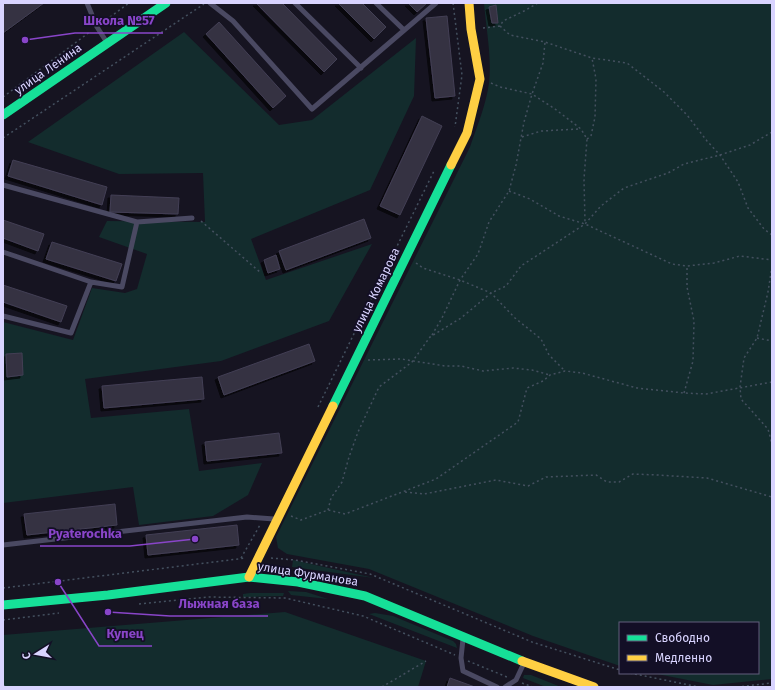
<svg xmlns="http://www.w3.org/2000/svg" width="775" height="690" font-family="'Fira Sans',sans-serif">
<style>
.green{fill:#132c2d}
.building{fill:#343243;stroke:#433f54;filter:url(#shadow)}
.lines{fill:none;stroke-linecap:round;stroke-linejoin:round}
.path{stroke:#44505f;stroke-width:1.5;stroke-dasharray:2 3;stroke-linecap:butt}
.lane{stroke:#4a4962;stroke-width:5}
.fast{stroke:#16e098;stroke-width:9}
.slow{stroke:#ffcf43;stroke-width:9}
.labels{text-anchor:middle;stroke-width:3.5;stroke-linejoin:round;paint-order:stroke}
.street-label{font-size:12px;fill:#d9d4ff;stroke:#130f26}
.leader{fill:none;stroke:#8945c9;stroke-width:1.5}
.callout-dot{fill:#8945c9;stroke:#130f26;stroke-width:1.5}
.callout-label{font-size:13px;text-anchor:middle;font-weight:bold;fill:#8945c9;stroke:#130f26;stroke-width:3.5;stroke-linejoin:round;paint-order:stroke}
</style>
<defs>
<filter id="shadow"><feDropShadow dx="-3" dy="3" stdDeviation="0" flood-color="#0009"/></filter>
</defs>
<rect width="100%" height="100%" fill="#161421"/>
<path class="green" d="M484 3H772V679L713 685 652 673H758V623H620V666L533 636 369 569 287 554 278 548 276 537 470 147C477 126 486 105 489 83 492 58 486 28 484 3Z
M184 32 279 125 312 120 416 38 414 96 370 190 251 239 266 280 372 244 329 321 221 361 85 379 91 418 189 409 199 471 262 463 248 495 213 516 139 525 133 487 3 503V322L73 340 92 288 125 293 137 289 147 254 99 237 107 221 205 222 203 173 119 174 28 142Z
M293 560 374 578 292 567Z
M288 591 306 592 328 599 291 595Z
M250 593H284L283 596 243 597V594Z
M285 612 426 661 418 687H3V635Z
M375 613 393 616 453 641 456 644 457 648 369 614Z
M524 675H531L561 687H546L523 678Z"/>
<path class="building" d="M3 3H44L3 33Z
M256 3H282L337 59 324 72Z
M338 3H362L386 27 374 39Z
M408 3H427L417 12Z
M496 5 498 23H492L489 7Z
M447 16 455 96 435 98 426 18Z
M219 22 286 96 273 108 206 34Z
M422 116 442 126 400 215 380 206Z
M13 160 107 187 102 205 8 176Z
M111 195 179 198 178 214 110 212Z
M364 219 371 238 286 270 279 251Z
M3 220 44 234 38 251 3 238Z
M52 242 122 264 116 281 46 259Z
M276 255 280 269 268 273 264 260Z
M3 285 67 306 61 322 3 302Z
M309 344 315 361 224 395 218 377Z
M22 353 23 375 7 377 6 354Z
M202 377 204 399 104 408 102 386Z
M279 433 282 453 207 461 205 442Z
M115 504 117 525 27 535 24 514Z
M237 525 239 545 148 555 146 535Z
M450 678 475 687H447Z"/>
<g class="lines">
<path class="path" d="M453 3 462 75 455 127
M102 23 129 3
M500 26 510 35 545 42 592 58 627 63 664 92 687 115 707 141 720 155 738 182 748 208 764 229 772 235
M483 28 500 26 503 21 524 11 538 3
M491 83 500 87 532 94 555 109 581 129 587 139 584 179 585 223
M3 97 91 31
M522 137 541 131 579 129
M3 138 204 4
M587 139 591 136 595 117 596 79 592 58
M509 191 530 199 559 216 585 224 672 264 687 266 714 263 740 256 772 260
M201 221 261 273
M416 263 423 268 460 280 491 293 515 318 541 339 549 355 565 371
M772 266 768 292 757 338 744 358 740 387 741 399 768 429 772 444
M432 335 442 318 460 280 478 254 489 222 509 191 516 165 524 122 532 94 543 63 545 42
M757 338 772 341
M368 360 401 359 445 366H461L483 371 513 368 532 370 550 375
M684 393 693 361 694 321 687 287V266
M318 407 434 171
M405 492 424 494 496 480 528 486 546 477 596 475 607 482H619L633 474 657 475 707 478 772 497
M328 510 331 498 342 482 349 457 358 432 379 387 412 362 430 337 461 318 491 293 506 286 521 266 585 224 601 206 624 188 668 173 684 164 720 155 750 145 772 132
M291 516 301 520 328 510 345 514 436 479 518 422 527 388 543 381 550 375 565 371 582 373 637 388 684 393 706 394 772 382
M241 558 260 525
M271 558 295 560 370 574 532 642 620 670
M3 588 246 558
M139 604 209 597 285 598 363 616 455 655
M3 620 59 613
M468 661 507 677
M630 673 699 687
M522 683 533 687
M3 685 7 687
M382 687 426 661
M737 687 772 683"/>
<path class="lane" d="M87 3 97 27 106 41
M210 3 233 21 312 109 436 3
M295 3 361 68
M376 3 404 30
M3 185 137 222
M3 252 91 282
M3 316 71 333 91 282 122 287 137 222 192 218
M3 545 247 517 274 519
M463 639 461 658 463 671 497 687
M505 687 516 680 524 663"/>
<path class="fast" d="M3 115 166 3
M333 406 451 165
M3 605 108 595 249 577 298 582 365 596 522 661"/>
<path class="slow" d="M451 165 467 133 480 79 471 29 469 3
M249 577 333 406
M522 661 594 687"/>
</g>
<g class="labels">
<g class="street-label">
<text transform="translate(48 69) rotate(-35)" y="4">улица Ленина</text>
<text transform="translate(376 290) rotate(-64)" y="4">улица Комарова</text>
<text transform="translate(308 574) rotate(9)" y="4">улица Фурманова</text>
</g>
</g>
<path class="leader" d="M25 40L75 33H163M195 539L130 546H40M108 612L170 616H268M58 582L99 646H152"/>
<g class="callout-dot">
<circle cx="25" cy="40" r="4"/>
<circle cx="195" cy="539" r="4"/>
<circle cx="108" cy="612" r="4"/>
<circle cx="58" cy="582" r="4"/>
</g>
<g class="callout-label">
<text x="119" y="25">Школа №57</text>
<text x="85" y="538">Pyaterochka</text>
<text x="219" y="608">Лыжная база</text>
<text x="125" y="638">Купец</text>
</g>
<rect width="775" height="690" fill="none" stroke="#d9d4ff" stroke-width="8"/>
<rect x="619" y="622" width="140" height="52" fill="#130f26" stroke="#625e7d"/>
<rect x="627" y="635" width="20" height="6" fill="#16e098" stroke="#625e7d"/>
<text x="655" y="642" font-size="12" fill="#d9d4ff">Свободно</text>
<rect x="627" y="655" width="20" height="6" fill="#ffcf43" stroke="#625e7d"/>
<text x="655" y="662" font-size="12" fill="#d9d4ff">Медленно</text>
<g transform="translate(36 654) rotate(259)" stroke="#130f26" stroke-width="3" paint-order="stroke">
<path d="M0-3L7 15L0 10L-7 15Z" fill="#d9d4ff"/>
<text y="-6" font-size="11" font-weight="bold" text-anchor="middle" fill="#d9d4ff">С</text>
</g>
</svg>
